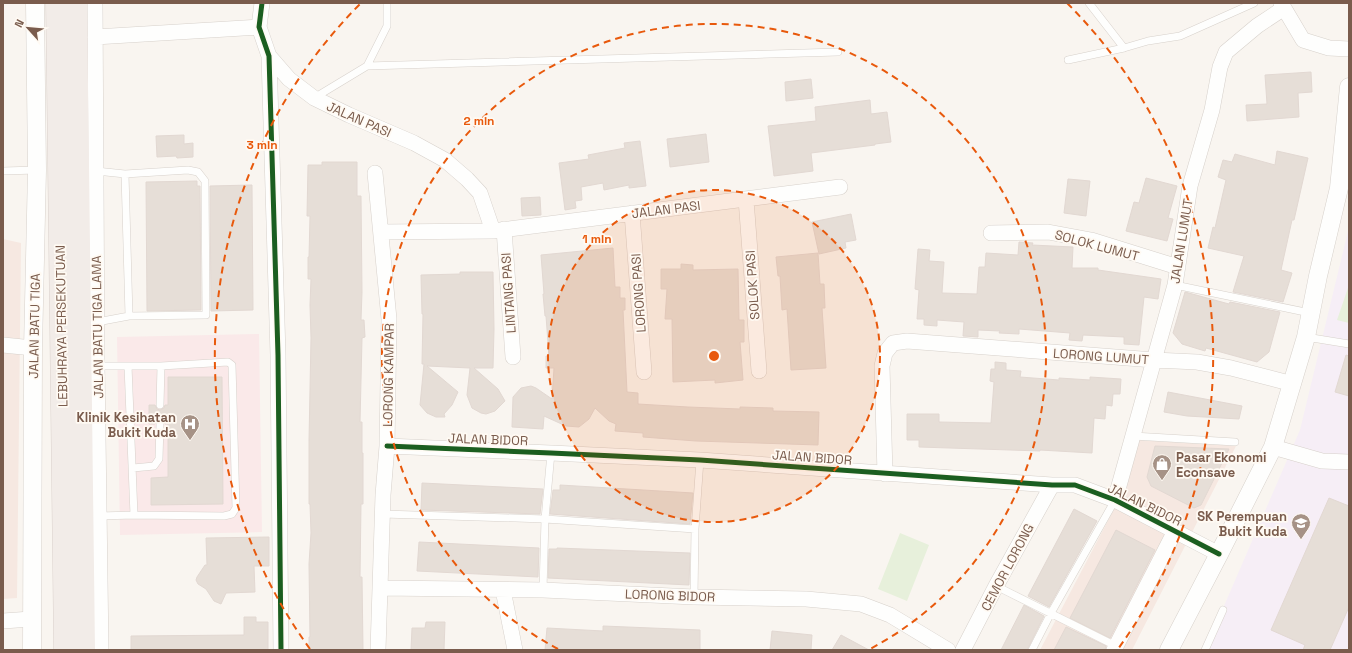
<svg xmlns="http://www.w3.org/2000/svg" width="1352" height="653" font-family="'Space Grotesk',sans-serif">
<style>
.commercial{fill:#f6e8e1}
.education{fill:#f6eef6}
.medical{fill:#fae9e9}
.green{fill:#e7f0db}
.building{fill:#e6ded7;stroke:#e2d8d2}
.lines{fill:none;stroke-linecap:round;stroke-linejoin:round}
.service-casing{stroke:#d7d1cb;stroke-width:8}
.minor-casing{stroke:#d7d1cb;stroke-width:16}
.tertiary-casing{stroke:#d7d1cb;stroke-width:19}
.trunk-casing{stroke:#dad1cc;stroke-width:23}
.service{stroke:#fefefd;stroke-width:7}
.minor{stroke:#fefefd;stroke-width:15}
.tertiary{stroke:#fefefd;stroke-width:18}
.trunk{stroke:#f2ece8;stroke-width:22}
.cycleway-casing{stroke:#fffaf3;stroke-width:8}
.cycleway{stroke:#1b5e20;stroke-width:5}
.ring{fill:none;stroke:#e8590c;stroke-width:2;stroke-dasharray:7 5}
.labels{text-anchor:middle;stroke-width:3.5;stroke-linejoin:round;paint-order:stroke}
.street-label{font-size:13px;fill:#7a5c4d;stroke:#fffaf3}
.poi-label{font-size:13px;font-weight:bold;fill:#7a5c4d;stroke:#fffaf3;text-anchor:end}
.centre{fill:#e8590c;stroke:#fffaf3;stroke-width:2}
.ring-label{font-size:12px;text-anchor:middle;font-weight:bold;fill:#e8590c;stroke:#fffaf3;stroke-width:3.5;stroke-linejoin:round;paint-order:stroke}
</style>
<rect width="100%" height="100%" fill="#f9f5f0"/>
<path class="commercial" d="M3 239 21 243 17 598 3 599Z
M1136 440 1236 446 1132 650H1040L1123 492Z"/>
<path class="education" d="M1349 227V650H1205L1300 430Z"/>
<path class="medical" d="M259 334 262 532 120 535 117 337Z"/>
<path class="green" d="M1349 285V323L1337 320Z
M900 533 929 545 907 601 878 589Z"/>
<path class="building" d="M1311 72 1312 92 1298 93 1299 117 1247 121 1246 105 1267 104 1265 75Z
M811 79 813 98 786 101 785 82Z
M870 100 871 114 887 112 891 142 875 144V145L811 153 813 171 774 176 768 126 816 121 815 107Z
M706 134 709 162 670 167 667 139Z
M184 135V144L193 143V157L177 158 176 156 157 157 156 136Z
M640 141 646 186 629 188V185L604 190 603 183 581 187 582 200 575 201 576 208 565 210 559 163 589 159 588 155 625 148 624 143Z
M1277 151 1308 158 1294 220H1292L1281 270 1292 273 1283 302 1233 292 1244 256 1208 248 1213 227 1215 228 1226 180 1218 177 1223 160 1232 162 1235 154 1275 165Z
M322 162H357V196H361L362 292 361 320H364L365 337 362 338 360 422H362V453H363V504H361L360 577H362L363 650H309V637H310L309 564 311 533 310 504H309V441L311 338 310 305 311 279H308V257H309L310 216H307L308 165H322Z
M1146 178 1177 186 1168 218 1173 219 1167 241 1126 231 1134 202 1139 203Z
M1068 179 1090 181 1086 216 1064 213Z
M197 181V186H200L201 310 147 311 146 182Z
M252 185 253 310 211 311 210 186Z
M540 197 541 215 522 216 521 198Z
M851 214 856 240 845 242 846 248 819 254 812 222Z
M1019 242 1033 243 1032 245 1073 247 1072 268H1098V270L1161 279 1158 299 1144 297 1139 345 1124 344V337L1083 335 1082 341 1069 340 1070 333 1019 329V334L999 333 1000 331 978 330V337L963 336 964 322 937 320V326L924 325V319H917L919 290 915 289 918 249 930 250 929 261 944 262 942 293 977 294 979 267H985L986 253 1018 255Z
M613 248 615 287H620V298H625V310H623L627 392 638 393V404L688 407 740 409V407L773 408V411L819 412 818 445 696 441 643 437V433L615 431 616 424 609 421 595 408 589 419 579 427 566 426 544 416 543 429 512 427 513 397 521 388 531 386 536 388 552 399 554 368H546V356H549L546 316H545L543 294H544L541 255Z
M818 253 820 284H824L825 308H822L826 368 791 370 787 309 782 310 780 276H778L776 257Z
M681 264 693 265V270L738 269 739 320H744V342H740L743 380 715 383V380L673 382 672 319H665L667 289H661V269H681Z
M460 272H493L494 329 493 368H474L498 389 505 401 495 411 486 414 481 413 472 408 467 395 470 368 427 366 458 392 452 405 444 414 445 417H436L427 413 420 405 424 364H422L423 314H422L421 275 460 274Z
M1185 292 1229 304 1230 302 1280 312 1269 352 1257 362 1206 348 1205 351 1182 344 1173 333Z
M1346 355 1349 356V396L1335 392Z
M995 362 1006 363V370L1021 371 1020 377 1059 380V378L1090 380V377L1121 379 1120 394H1113L1112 406 1106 405 1105 419 1094 418 1092 453 1040 450V451L919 447V440H907V414H939V422L991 423 994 382 990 381 991 369H995Z
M168 377H222L223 504 151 505V478L168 477V424H165L163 420 160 419 156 421 155 424H149V405H155L157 409 160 410 164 408 165 405H168Z
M1168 392 1242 406 1239 419 1187 416 1164 412Z
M1155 446 1229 449 1201 505 1194 508 1151 486 1147 477Z
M422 483 543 489 540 514 421 510Z
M560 485 693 493 690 524 550 514 553 490H560Z
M1329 498 1349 506V607L1330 650H1303L1305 645 1271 630Z
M1074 509 1097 521 1049 607 1028 596Z
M1116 530 1155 550 1110 638 1070 618Z
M269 537V566H254L255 592 226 593 221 604 214 601 206 589 198 584 196 580 197 577 205 565H207L206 538Z
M419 542 539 548 538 577 417 571Z
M557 548 690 553 689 585 548 578 549 549H557Z
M1024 605 1044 616 1027 650H1001Z
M244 617H256V622H268V650H131V636L244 635Z
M426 622H445L444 650H411L412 628H425Z
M603 626 700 630V650H545L547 628 603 631Z
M1066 627 1106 646 1105 650H1054Z
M772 631 812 635 811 650H770Z
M841 635 869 650H832Z"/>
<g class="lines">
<defs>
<path id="service" d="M1089 3 1124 48
M1068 60 1124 48 1148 41 1180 36 1254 3
M367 66 387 26V3
M314 98 367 66 838 52
M3 171 37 170
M96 171 125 174 188 170 198 172 205 181 206 315 129 316 97 322
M125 174 129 316
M1175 285 1310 313
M1306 337 1349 344
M97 366H161L228 362 232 365 236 508 232 514 224 516 134 515 99 516
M128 366 134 515
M160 405 161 366
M1133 436 1235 442
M133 468 154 466 159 459 160 424
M383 514 545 519 695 529
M996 586 1116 646
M543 590 545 519 551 453
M694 597 695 529 700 460
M1032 650 1051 613 1115 500
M1205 650 1223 610"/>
<path id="minor" d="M95 3 97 366 101 650
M262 3 259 27 269 56 278 355 281 650
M1281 3 1303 40 1329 48 1349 49
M95 37 259 27
M269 56 289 79 314 98 349 115 414 143 445 160 467 179 480 193 493 231
M375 173 389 319 387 446 383 495 378 650
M746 199 759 371
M632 213 644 372
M504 229 513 357
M381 232 493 231 840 187
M991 233 1048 232 1091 240 1178 267
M3 345 33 348
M387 446 551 453 700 460 1052 485H1075L1115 500 1219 554
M1273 447 1322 461 1349 462
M885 474 882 366 885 353 893 343 907 341 1154 360 1197 362 1231 368 1293 384
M1115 500 1175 285 1190 186 1212 110 1220 67 1226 52 1257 26 1284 8
M380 588 543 590 694 597 806 599 861 604 890 615 948 650
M503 590 515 650
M3 621 31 619
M963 650 996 586 1052 485
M1114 650 1175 531"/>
<path id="tertiary" d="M32 650 33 348 37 170 35 3
M1169 650 1219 554 1273 447 1306 337 1318 276 1339 188 1349 87"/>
<path id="trunk" d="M57 3 65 650
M76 3 84 650"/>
</defs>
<use href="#service" class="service-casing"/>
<use href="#minor" class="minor-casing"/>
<use href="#tertiary" class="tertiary-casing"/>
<use href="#trunk" class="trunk-casing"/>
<use href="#service" class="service"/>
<use href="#minor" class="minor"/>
<use href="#tertiary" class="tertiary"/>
<use href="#trunk" class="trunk"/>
<defs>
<path id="cycleway" d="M262 3 259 27 269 56 278 355 281 650
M387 446 551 453 700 460 1052 485H1075L1115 500 1219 554"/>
</defs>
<use href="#cycleway" class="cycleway-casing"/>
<use href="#cycleway" class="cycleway"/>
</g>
<circle cx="714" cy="356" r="166" fill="#e8590c" fill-opacity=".12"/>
<g class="ring">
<circle cx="714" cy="356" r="166"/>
<path d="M558 649A332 332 0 1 1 870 649"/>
<path d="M310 649A499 499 0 0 1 361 3M1067 3A499 499 0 0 1 1118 649"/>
</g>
<defs>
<symbol id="hospital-pin" viewBox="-11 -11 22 30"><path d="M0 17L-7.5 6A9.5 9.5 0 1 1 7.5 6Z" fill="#a69286" stroke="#fffaf3"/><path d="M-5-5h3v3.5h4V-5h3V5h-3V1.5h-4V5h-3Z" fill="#fff"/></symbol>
<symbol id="shop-pin" viewBox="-11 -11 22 30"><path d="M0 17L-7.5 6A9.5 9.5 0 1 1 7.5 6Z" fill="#a69286" stroke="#fffaf3"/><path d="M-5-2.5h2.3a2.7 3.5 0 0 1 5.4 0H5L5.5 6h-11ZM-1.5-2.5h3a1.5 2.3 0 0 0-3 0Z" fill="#fff"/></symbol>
<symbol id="school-pin" viewBox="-11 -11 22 30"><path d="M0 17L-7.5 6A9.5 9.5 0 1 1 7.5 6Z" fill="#a69286" stroke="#fffaf3"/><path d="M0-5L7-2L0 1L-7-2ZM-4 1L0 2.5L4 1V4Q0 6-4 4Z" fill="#fff"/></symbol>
</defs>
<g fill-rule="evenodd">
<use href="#hospital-pin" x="179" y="413" width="22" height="30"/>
<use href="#shop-pin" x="1151" y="453" width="22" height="30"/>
<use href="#school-pin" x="1290" y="512" width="22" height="30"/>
</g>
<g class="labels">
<g class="street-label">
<text transform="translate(359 119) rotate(24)" y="5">JALAN PASI</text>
<text transform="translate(666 209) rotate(-7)" y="5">JALAN PASI</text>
<text transform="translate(1181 241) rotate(-81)" y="5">JALAN LUMUT</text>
<text transform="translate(1097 245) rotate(15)" y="5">SOLOK LUMUT</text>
<text transform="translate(752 285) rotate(-94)" y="5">SOLOK PASI</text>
<text transform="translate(508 293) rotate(-94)" y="5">LINTANG PASI</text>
<text transform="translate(638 293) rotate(-94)" y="5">LORONG PASI</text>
<text transform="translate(34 326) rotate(-89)" y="5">JALAN BATU TIGA</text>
<text transform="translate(61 326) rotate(-91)" y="5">LEBUHRAYA PERSEKUTUAN</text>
<text transform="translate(97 327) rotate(-91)" y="5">JALAN BATU TIGA LAMA</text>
<text transform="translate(1101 356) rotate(4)" y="5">LORONG LUMUT</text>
<text transform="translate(388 375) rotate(-89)" y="5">LORONG KAMPAR</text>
<text transform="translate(488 439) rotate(2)" y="5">JALAN BIDOR</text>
<text transform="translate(812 457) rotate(4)" y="5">JALAN BIDOR</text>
<text transform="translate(1145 504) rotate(26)" y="5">JALAN BIDOR</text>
<text transform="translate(1007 567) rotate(-62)" y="5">CEMOR LORONG</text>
<text transform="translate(670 595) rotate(2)" y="5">LORONG BIDOR</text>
</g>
<g class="poi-label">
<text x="176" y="422">Klinik Kesihatan<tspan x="176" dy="15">Bukit Kuda</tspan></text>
<text x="1176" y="462" text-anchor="start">Pasar Ekonomi<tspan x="1176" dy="15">Econsave</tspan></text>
<text x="1287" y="521">SK Perempuan<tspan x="1287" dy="15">Bukit Kuda</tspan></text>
</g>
</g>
<circle cx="714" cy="356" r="6" class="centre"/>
<g class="ring-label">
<text x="479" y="125">2 min</text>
<text x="262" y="149">3 min</text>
<text x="597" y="243">1 min</text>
</g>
<rect width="1352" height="653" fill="none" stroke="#7a5c4d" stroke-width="8"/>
<g transform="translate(28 28) rotate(297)" stroke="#fffaf3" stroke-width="3" paint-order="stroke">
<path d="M0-3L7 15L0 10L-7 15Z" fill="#7a5c4d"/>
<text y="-6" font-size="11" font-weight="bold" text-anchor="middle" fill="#7a5c4d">N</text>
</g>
</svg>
